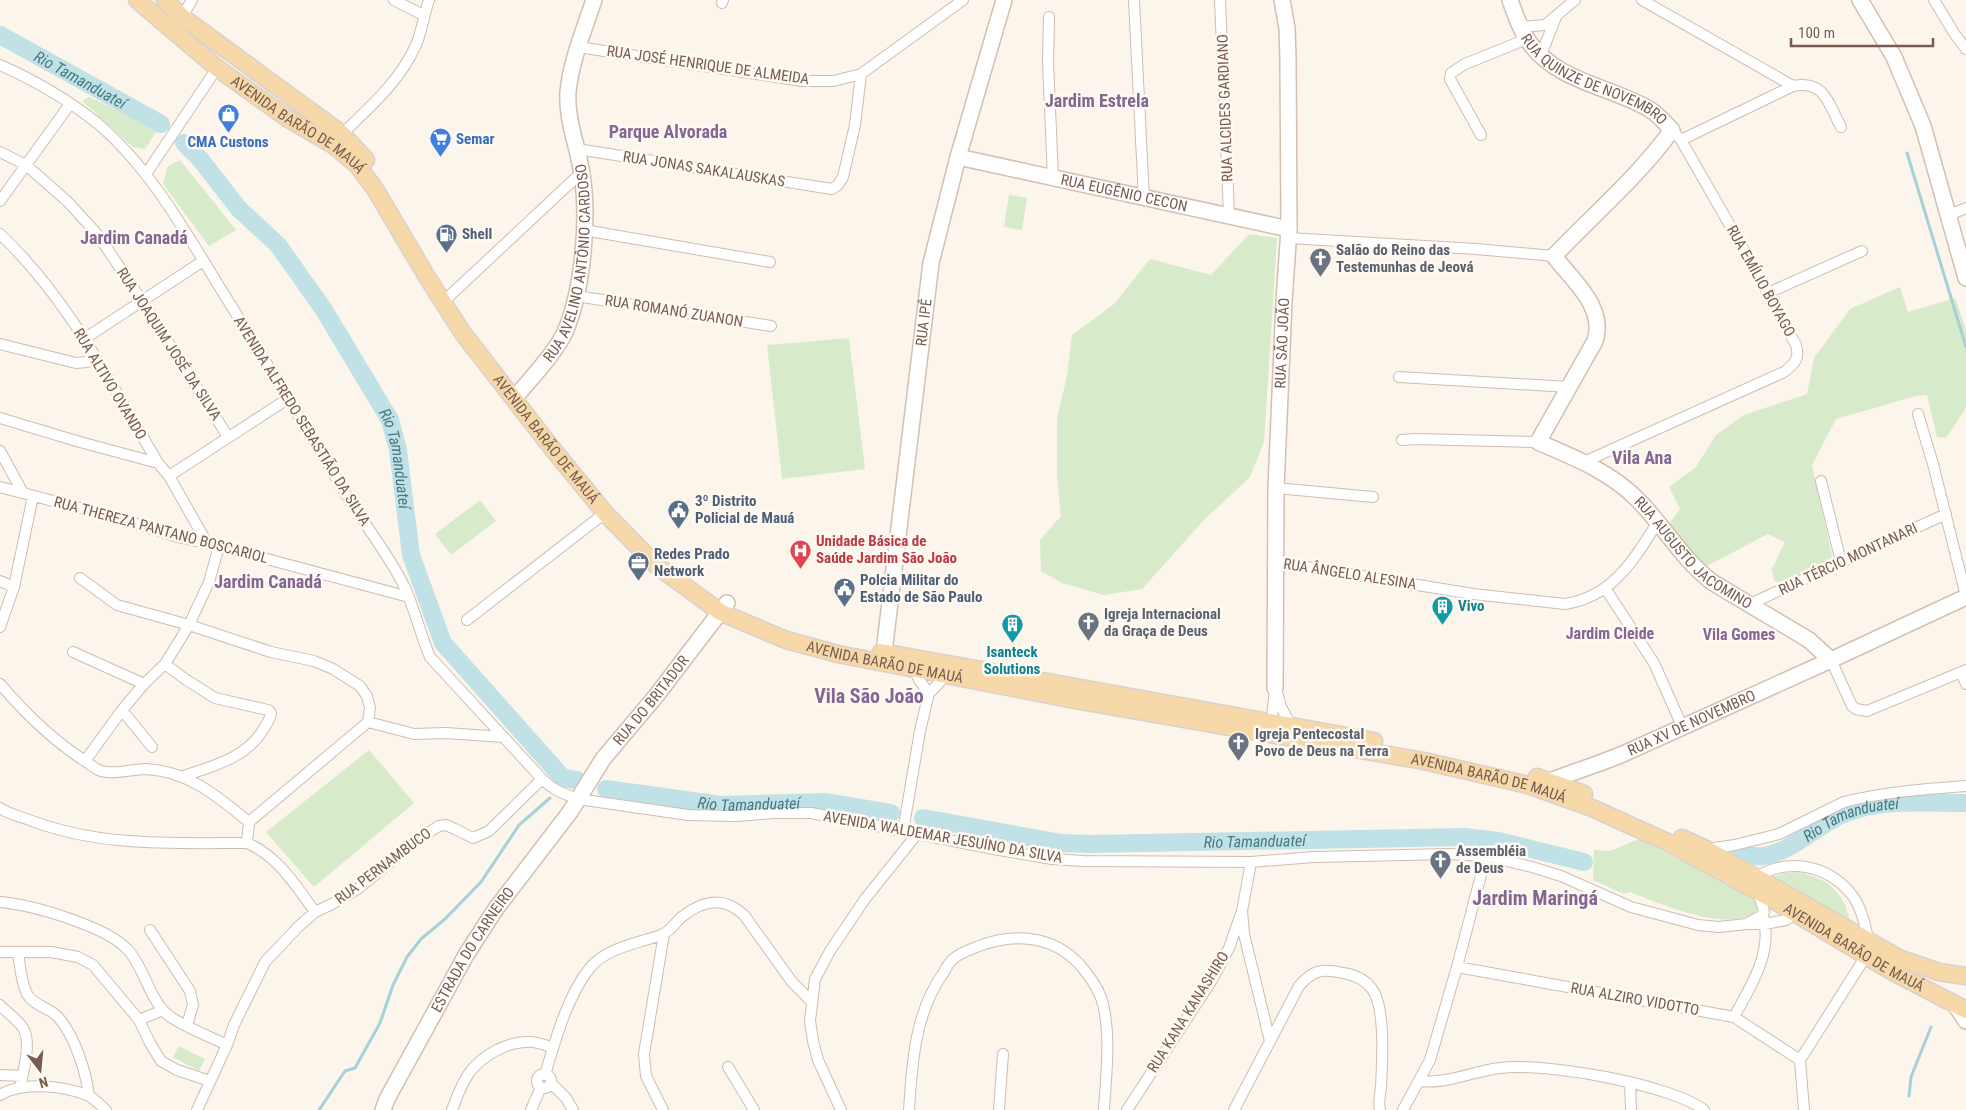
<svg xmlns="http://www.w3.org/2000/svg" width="1966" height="1110" font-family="'Roboto Condensed',sans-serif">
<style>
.green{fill:#d7eaca}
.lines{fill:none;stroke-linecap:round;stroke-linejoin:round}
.stream{stroke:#a6d1d7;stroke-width:3}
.river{stroke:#c0e1e6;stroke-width:18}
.street-casing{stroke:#cebdb1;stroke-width:12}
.secondary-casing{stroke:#d4bfb1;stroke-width:18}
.primary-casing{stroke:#d9d1ce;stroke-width:19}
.street{stroke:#fff;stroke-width:10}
.secondary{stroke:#fff;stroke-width:15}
.primary{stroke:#f7d8a8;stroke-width:16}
.labels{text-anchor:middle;stroke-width:5;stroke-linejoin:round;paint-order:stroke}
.street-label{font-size:15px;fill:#775c4f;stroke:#fef9f2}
.shop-label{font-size:15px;font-weight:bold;fill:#366cbe;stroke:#fef9f2;text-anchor:start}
.service-label{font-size:15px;font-weight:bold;fill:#4e5e75;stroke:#fef9f2;text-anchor:start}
.worship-label{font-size:15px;font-weight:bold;fill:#5b616d;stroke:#fef9f2;text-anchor:start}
.health-label{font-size:15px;font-weight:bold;fill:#be3a42;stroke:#fef9f2;text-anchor:start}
.culture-label{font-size:15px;font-weight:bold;fill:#0d838f;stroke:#fef9f2;text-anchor:start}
.water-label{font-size:16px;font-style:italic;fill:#467982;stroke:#fef9f2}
.neighbourhood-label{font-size:16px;font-weight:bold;fill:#836792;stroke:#fef9f2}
.quarter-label{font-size:18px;font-weight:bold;fill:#836792;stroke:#fef9f2}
.district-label{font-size:20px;font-weight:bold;fill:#836792;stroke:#fef9f2}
</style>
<rect width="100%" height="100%" fill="#fcf5eb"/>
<path class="green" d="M89 97 158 129 145 149 133 147 82 101Z
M180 160 236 230 209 246 163 184 168 166Z
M1009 195 1027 198 1022 230 1004 227Z
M1249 234 1277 238 1264 442 1250 477 1204 520 1142 589 1104 595 1062 583 1041 571 1040 540 1061 516 1057 479V418L1067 376 1072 335 1114 304 1150 259 1211 275Z
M1900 287 1908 312 1955 298 1966 330V408L1946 438 1937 437 1927 395 1916 396 1836 419 1812 465 1833 561 1786 586 1774 581 1772 569 1785 542 1768 534 1703 568 1668 526 1680 509 1669 487 1696 467 1716 435 1744 415 1807 394 1814 358 1850 309Z
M849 338 865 469 782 479 767 345Z
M480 500 496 521 451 555 435 534Z
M369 750 414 803 314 887 266 832Z
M1639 839 1758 899 1759 910C1730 935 1661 904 1630 892L1624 894 1593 880 1594 850 1610 851Z
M1797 872C1819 877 1834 883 1844 903 1848 911 1850 917 1848 926L1769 878 1785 873Z
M179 1046 205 1059 199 1071 173 1057Z"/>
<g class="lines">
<path class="stream" d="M1907 153 1966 347
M1909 1096 1911 1077 1931 1027
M319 1110 345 1071 355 1068 380 1023 393 985 407 957 421 939 445 919 481 882 519 825 550 798"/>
<g class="river">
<path id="s1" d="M0 35 161 124"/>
<path id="s2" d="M184 143 200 159 239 209 278 245 324 310 390 420 398 450 411 555 443 643 563 778 577 780"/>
<path id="s3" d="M606 789 721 805 827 802 891 813"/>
<path id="s4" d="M923 818 1061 843 1090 844 1465 837 1499 841 1584 862"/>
<path id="s5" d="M1741 855C1748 855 1757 857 1764 856 1793 851 1815 827 1841 815 1879 798 1926 803 1966 803"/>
</g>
<defs>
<path id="street" d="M394 0 423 15
M1134 0 1144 199
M1220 0 1229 215
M1642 0 1793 86
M1934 0 1954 33 1966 49
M722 3 723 0
M182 17 192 0
M1049 17 1048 62 1053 178
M1521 27 1545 25 1575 0
M578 47 802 81H833L861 74 963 0
M1541 55 1556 17
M0 65C34 80 67 99 97 123 155 172 192 244 232 307 270 368 307 430 344 491 363 523 388 553 404 586 415 609 420 634 430 657L542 779C553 790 564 794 578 799L688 815 737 816 774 813H811L999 850 1052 859 1083 861 1251 862 1314 857 1449 854 1486 856 1532 867 1561 876 1631 907 1698 925 1719 927 1747 924H1765L1786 920 1795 913
M342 134C370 107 400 81 416 45 422 31 424 14 429 0
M1481 135 1450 79 1451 73 1465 64 1527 39
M1681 140 1793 86C1825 80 1828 103 1841 127
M577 149 832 189 838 185 843 177 855 125 861 74
M0 152 26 165 68 202 98 235 142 301 228 437
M146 174 217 68
M0 201 70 104
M1949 215 1966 208
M584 230 770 262
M0 234C68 298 111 384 158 463L169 476 207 543
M1288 238 1476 249 1554 256
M1768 293 1862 251
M576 296 771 326
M443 302 582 172
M84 339 203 261
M0 344 76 363 87 362 95 359
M1399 377 1569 387
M1918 414 1933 464 1966 596
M0 418 80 442 158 463
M1402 440 1415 439 1538 442
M0 451 23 493
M1584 462 1784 372C1795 364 1800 358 1796 345L1748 257 1681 140 1672 130
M169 476 289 398
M1821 481 1841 562
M0 487 114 517 178 537 207 543 409 597
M1276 488 1373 497
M1276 562 1473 594 1565 604C1612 597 1634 560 1657 523
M80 578 117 605 189 625 271 652 314 661 333 669 360 686 367 696 370 708 368 722
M0 581 14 587
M1605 588 1654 663 1682 726
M1750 604 1946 514
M467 620 605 513
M0 627 14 587 33 496
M73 652 144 684
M1831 660 1852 706 1856 709 1867 711 1966 670
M165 664 185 679 215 698 268 710 271 713C270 720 266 725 263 730 246 758 213 766 184 776
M915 670 919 680 929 693
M1961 672 1966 684
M0 684C25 713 52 740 85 761 90 764 95 769 101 771 115 775 132 769 146 769 189 771 218 797 249 822
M1277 692 1281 707 1291 725
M122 710 152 747
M368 722 414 734 446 733 503 737
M1271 727 1275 688
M85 761 122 710 144 684 165 664 189 625 209 582 219 546
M0 808C8 814 22 817 32 821 102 847 174 843 247 843 278 856 296 886 315 912
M903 831 920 731 929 693C937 687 942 677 949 674
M247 843 249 822 368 722
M1707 849 1735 845 1779 834 1844 802C1884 792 1925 789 1966 786
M1251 862 1242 911 1244 934 1270 1041
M0 902C33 905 106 926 128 950 144 967 150 1001 168 1015 182 1026 211 1037 227 1045
M1748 923 1763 915 1764 912 1756 884V877C1789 857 1828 865 1852 895 1862 908 1865 926 1869 942
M150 930 190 991 193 1005 187 1025
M0 952H51L78 957 93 965 139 1020 150 1043 161 1061 177 1070 210 1081
M18 953C20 966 21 982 27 994 34 1006 50 1008 58 1017 75 1036 86 1072 89 1096
M1457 967 1734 1017 1800 1060
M0 1005C7 1013 17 1019 23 1028 32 1041 23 1073 20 1088
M1734 1017C1750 987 1772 955 1764 919
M139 1020 163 1010
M728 1067 754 1110
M537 1081a7 7 0 1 1 14 0a7 7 0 1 1-14 0Z
M0 1075 22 1076
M545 1075C555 1041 567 997 589 969 602 952 625 946 645 940 651 938 658 937 663 934 671 931 676 921 683 916 704 900 724 896 744 915L792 982 811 1001
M1421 1081C1448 1084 1473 1071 1500 1068 1543 1062 1670 1084 1704 1110
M551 1083 566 1098 573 1110
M1630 1083 1631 1110
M0 1095C23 1081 63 1086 87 1095 94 1098 100 1105 106 1110
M197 1110 227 1045 234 1025 265 962 299 926 315 912 332 904 359 888 418 839 439 826 446 825 455 829 473 838 489 831 542 779
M452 1110C457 1097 462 1082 470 1072 482 1056 506 1042 527 1042 535 1041 545 1045 553 1048
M531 1110 541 1087
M663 1110 646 1076 644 1054 664 934
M841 1110 818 1060 813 1041 810 1021 815 979 830 951 865 899 917 834
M909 1110C912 1062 915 1012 944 972 946 968 949 963 952 960 959 953 971 949 979 946 1019 931 1059 937 1085 971 1093 981 1100 991 1103 1004 1111 1038 1106 1075 1104 1110
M999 1110 1003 1054
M1127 1110 1212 980 1229 948 1242 911
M1234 1110 1299 986C1313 970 1322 968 1343 973 1355 975 1365 979 1372 989 1386 1007 1382 1064 1381 1087 1380 1095 1378 1103 1380 1110
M1403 1110 1430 1060 1457 967 1486 856
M1804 1110 1800 1060 1866 956"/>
<g id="secondary">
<path id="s6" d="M1510 0C1515 14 1520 30 1529 42 1557 82 1610 86 1649 109 1658 114 1665 123 1672 130 1638 177 1593 215 1554 256 1572 280 1606 307 1595 341L1538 442C1573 457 1611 472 1638 500 1664 526 1682 559 1712 582L1809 640 1831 660"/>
<path d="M1860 0 1894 57 1923 126 1966 278"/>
<path id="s7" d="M958 157 1289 229"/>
<path id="s8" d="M519 393C534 375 555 353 565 332 583 290 589 219 582 174 578 147 566 119 568 92 571 61 584 30 594 0"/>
<path id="s9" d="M884 652 931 263 958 157 1004 0"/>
<path id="s10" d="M1275 688 1276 488 1284 301 1289 229 1288 59 1287 28 1282 0"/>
<path id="s11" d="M1549 781 1600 763 1623 754 1831 660 1966 597"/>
<path d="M1956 1006 1966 1021"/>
<path id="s12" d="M383 1110 387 1099 466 955 495 910 570 812 603 759 656 696 727 603"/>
</g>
<g id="primary">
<path id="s13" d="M137 0 217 68 287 118 333 145 357 165 375 189 427 277 462 332 551 447 605 513 656 565 720 612 786 640 838 654 1075 700 1424 761 1528 785 1592 808 1667 842 1770 898 1891 971 1966 1010"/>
<path d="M165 0 182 17 342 134 366 160"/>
<path d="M881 652 1374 741"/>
<path d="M1537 777 1584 794"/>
<path d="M1682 838 1706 849 1899 958 1939 972 1966 976"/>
</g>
</defs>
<use href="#street" class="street-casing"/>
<use href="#secondary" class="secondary-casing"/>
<use href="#primary" class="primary-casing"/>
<use href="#street" class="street"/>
<use href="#secondary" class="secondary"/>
<use href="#primary" class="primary"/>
</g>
<defs>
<symbol id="shop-pin" viewBox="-11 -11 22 30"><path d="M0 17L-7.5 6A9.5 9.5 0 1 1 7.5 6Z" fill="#3f7fe0" stroke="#fef9f2"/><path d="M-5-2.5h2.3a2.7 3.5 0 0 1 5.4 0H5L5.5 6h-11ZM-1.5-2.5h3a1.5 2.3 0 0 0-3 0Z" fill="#fff"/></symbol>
<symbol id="supermarket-pin" viewBox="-11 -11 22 30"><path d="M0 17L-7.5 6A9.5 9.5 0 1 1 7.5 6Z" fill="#3f7fe0" stroke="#fef9f2"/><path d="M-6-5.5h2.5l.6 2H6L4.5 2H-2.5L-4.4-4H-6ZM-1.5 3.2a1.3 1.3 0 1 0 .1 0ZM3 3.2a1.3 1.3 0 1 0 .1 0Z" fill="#fff"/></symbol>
<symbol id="fuel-pin" viewBox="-11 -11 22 30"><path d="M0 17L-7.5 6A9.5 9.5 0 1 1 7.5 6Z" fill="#5c6f8a" stroke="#fef9f2"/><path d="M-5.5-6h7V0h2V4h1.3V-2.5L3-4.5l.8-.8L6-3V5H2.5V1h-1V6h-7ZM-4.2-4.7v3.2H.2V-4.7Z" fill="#fff"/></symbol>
<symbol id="church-pin" viewBox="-11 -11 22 30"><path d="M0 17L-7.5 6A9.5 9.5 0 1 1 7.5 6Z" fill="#6b7280" stroke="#fef9f2"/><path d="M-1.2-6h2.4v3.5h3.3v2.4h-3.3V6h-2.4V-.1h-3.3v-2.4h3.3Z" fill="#fff"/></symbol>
<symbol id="civic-pin" viewBox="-11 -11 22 30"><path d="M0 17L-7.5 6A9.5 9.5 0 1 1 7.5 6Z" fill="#5c6f8a" stroke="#fef9f2"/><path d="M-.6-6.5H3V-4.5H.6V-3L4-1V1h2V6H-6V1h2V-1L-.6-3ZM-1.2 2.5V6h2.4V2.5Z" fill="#fff"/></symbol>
<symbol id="hospital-pin" viewBox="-11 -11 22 30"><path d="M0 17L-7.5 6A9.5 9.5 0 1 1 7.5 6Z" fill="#e0444e" stroke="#fef9f2"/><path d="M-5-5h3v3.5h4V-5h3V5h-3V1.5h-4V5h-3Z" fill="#fff"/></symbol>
<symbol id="office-pin" viewBox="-11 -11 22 30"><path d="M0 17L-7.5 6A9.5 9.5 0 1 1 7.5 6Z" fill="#5c6f8a" stroke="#fef9f2"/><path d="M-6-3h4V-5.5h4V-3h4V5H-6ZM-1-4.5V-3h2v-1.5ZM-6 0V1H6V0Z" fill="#fff"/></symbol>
<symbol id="building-pin" viewBox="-11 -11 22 30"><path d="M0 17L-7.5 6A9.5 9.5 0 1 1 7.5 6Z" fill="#0f9aa8" stroke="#fef9f2"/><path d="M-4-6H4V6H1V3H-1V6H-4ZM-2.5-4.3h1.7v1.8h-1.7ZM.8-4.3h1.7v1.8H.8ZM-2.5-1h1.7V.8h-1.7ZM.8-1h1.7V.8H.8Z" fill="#fff"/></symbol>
</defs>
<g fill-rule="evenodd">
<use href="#shop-pin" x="216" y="102" width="25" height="34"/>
<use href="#supermarket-pin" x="428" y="126" width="25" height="34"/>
<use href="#fuel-pin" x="434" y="222" width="25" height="34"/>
<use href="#church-pin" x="1308" y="246" width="25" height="34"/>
<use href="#civic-pin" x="666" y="498" width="25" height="34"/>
<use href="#hospital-pin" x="788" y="538" width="25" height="34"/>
<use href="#office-pin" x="626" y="550" width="25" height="34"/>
<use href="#civic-pin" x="832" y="576" width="25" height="34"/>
<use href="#building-pin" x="1430" y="594" width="25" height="34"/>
<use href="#church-pin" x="1076" y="610" width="25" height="34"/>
<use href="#building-pin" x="1000" y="612" width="25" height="34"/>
<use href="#church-pin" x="1226" y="730" width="25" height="34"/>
<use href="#church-pin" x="1428" y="848" width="25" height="34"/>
</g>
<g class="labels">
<g class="street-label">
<text transform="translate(708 65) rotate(8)" y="5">RUA JOSÉ HENRIQUE DE ALMEIDA</text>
<text dy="5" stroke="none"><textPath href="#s6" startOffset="122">RUA QUINZE DE NOVEMBRO</textPath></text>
<text transform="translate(1225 108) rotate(-92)" y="5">RUA ALCIDES GARDIANO</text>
<text dy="5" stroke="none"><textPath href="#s13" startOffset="204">AVENIDA BARÃO DE MAUÁ</textPath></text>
<text transform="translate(704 169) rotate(9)" y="5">RUA JONAS SAKALAUSKAS</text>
<text dy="5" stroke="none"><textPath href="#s7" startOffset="170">RUA EUGÊNIO CECON</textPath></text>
<text dy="5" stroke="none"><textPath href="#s8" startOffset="145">RUA AVELINO ANTÔNIO CARDOSO</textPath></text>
<text transform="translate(1761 281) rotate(61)" y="5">RUA EMÍLIO BOYAGO</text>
<text transform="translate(674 311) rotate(9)" y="5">RUA ROMANÓ ZUANON</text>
<text dy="5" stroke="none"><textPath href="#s9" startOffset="332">RUA IPÊ</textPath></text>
<text transform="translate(169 344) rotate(57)" y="5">RUA JOAQUIM JOSÉ DA SILVA</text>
<text dy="5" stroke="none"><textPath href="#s10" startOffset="345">RUA SÃO JOÃO</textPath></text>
<text transform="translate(110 384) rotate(59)" y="5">RUA ALTIVO OVANDO</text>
<text transform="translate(302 421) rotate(58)" y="5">AVENIDA ALFREDO SEBASTIÃO DA SILVA</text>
<text dy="5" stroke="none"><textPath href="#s13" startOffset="609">AVENIDA BARÃO DE MAUÁ</textPath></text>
<text transform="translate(161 530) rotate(15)" y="5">RUA THEREZA PANTANO BOSCARIOL</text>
<text dy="5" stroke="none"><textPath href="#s6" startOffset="798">RUA AUGUSTO JACOMINO</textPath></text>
<text transform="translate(1848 559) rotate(-25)" y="5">RUA TÉRCIO MONTANARI</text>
<text transform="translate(1350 574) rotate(9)" y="5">RUA ÂNGELO ALESINA</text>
<text dy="5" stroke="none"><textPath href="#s13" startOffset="1029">AVENIDA BARÃO DE MAUÁ</textPath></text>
<text dy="5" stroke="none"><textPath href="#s12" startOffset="491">RUA DO BRITADOR</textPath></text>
<text dy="5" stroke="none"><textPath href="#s11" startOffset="154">RUA XV DE NOVEMBRO</textPath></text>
<text dy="5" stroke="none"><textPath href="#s13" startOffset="1644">AVENIDA BARÃO DE MAUÁ</textPath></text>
<text transform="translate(943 837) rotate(10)" y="5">AVENIDA WALDEMAR JESUÍNO DA SILVA</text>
<text transform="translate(383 866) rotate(-37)" y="5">RUA PERNAMBUCO</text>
<text dy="5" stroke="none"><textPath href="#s13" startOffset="2049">AVENIDA BARÃO DE MAUÁ</textPath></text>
<text dy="5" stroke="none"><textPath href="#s12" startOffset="184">ESTRADA DO CARNEIRO</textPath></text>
<text transform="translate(1635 999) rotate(10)" y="5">RUA ALZIRO VIDOTTO</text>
<text transform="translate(1188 1012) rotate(-58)" y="5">RUA KANA KANASHIRO</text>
</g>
<g class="shop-label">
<text x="456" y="144">Semar</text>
<text x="228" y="147" text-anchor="middle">CMA Custons</text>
</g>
<g class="service-label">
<text x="462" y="239">Shell</text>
<text x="695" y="506">3º Distrito<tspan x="695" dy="17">Policial de Mauá</tspan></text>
<text x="654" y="559">Redes Prado<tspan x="654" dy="17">Network</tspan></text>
<text x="860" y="585">Polcia Militar do<tspan x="860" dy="17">Estado de São Paulo</tspan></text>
</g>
<g class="worship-label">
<text x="1336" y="255">Salão do Reino das<tspan x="1336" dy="17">Testemunhas de Jeová</tspan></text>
<text x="1104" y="619">Igreja Internacional<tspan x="1104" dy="17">da Graça de Deus</tspan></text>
<text x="1255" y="739">Igreja Pentecostal<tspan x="1255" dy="17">Povo de Deus na Terra</tspan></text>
<text x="1456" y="856">Assembléia<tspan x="1456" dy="17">de Deus</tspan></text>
</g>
<g class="health-label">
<text x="816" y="546">Unidade Básica de<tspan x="816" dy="17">Saúde Jardim São João</tspan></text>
</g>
<g class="culture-label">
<text x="1458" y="611">Vivo</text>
<text x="1012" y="657" text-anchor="middle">Isanteck<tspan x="1012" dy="17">Solutions</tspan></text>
</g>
<g class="water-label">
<text dy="6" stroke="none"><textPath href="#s1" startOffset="92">Rio Tamanduateí</textPath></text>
<text dy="6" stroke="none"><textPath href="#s2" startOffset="386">Rio Tamanduateí</textPath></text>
<text dy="6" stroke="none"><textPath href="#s3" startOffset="144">Rio Tamanduateí</textPath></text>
<text dy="6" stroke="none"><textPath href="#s5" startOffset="119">Rio Tamanduateí</textPath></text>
<text dy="6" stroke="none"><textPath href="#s4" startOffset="334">Rio Tamanduateí</textPath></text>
</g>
<g class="neighbourhood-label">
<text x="1610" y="639">Jardim Cleide</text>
<text x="1739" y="640">Vila Gomes</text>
</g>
<g class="quarter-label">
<text x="1097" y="107">Jardim Estrela</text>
<text x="668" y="138">Parque Alvorada</text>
<text x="134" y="244">Jardim Canadá</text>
<text x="1642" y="464">Vila Ana</text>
<text x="268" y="588">Jardim Canadá</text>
</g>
<g class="district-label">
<text x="869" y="703">Vila São João</text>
<text x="1535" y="905">Jardim Maringá</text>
</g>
</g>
<g transform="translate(40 1070) rotate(164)" stroke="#fef9f2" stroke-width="4" paint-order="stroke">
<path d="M0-4L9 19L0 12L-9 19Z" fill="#775c4f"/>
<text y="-8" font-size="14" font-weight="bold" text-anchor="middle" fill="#775c4f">N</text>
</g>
<path d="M1791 38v8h142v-8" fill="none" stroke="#775c4f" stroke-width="2.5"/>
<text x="1798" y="38" font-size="15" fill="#775c4f" stroke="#fef9f2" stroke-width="4" paint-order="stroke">100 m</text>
</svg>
